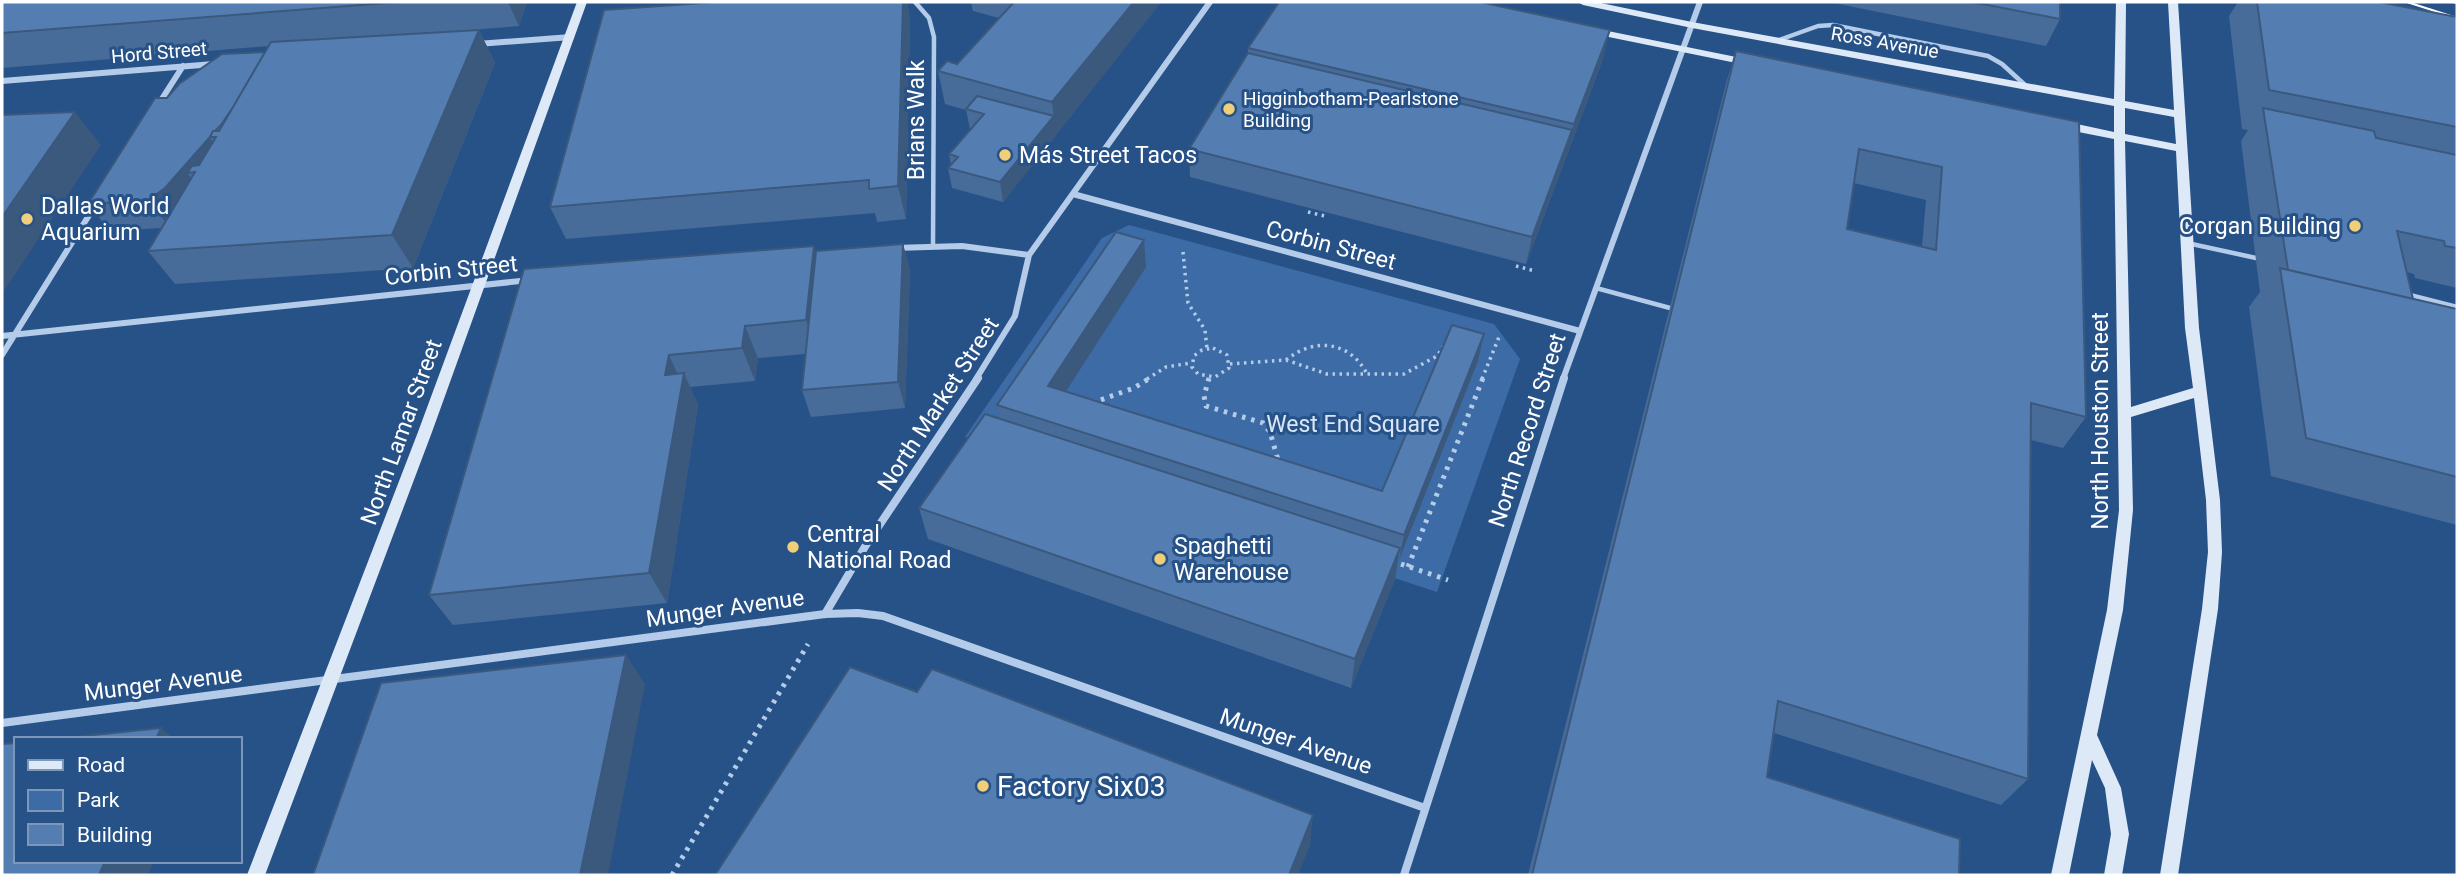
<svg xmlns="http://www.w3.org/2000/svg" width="2459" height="877" font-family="Roboto,sans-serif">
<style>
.green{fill:#3c6ba5}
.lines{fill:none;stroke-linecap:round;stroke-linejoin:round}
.path-far1{stroke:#b4cce9;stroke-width:3.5;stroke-dasharray:2.5 4.5;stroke-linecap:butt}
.path{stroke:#b4cce9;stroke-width:5;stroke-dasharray:3.5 6;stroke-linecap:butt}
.lane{stroke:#b4cce9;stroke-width:4.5}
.street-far1{stroke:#b4cce9;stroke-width:6}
.street{stroke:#b4cce9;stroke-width:8}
.secondary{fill:#dee9f8;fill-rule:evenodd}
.tram{stroke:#fff;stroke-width:2}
.wall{fill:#486c99;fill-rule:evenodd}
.shaded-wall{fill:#3b587d}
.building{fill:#547db2;stroke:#3b587d;stroke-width:2;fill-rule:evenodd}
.poi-dot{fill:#f1cf79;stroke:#275288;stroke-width:2.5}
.labels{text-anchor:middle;stroke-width:6;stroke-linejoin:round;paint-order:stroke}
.far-street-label{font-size:19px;fill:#fff;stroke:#275288}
.far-poi-label{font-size:19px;fill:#fff;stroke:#275288;text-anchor:start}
.street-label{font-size:23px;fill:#fff;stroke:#275288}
.poi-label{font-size:23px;fill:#fff;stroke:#275288;text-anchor:start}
.park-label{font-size:23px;fill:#d8e6f7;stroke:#275288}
.near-poi-label{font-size:28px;fill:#fff;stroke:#275288;text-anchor:start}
</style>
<rect width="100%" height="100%" fill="#275288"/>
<path class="green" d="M1129 225 1494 324 1520 359 1437 592 965 437 1102 238Z"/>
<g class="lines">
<path class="path-far1" d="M1308 212 1325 216
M1183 252 1188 303 1205 330 1207 349
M1516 266 1535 271
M1213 348 1227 355 1229 368 1215 377 1198 374 1192 367 1194 356 1202 350Z
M1286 360C1314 337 1350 341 1367 374
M1230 364 1286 360 1327 374H1404L1437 356 1444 346
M1147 379 1166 367 1191 363
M1482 379 1499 337"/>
<path class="path" d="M1209 378 1204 396 1206 406 1263 423 1270 432 1278 460
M1092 403 1134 388 1150 378
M1392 561 1448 580
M1408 567 1483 378
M672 875 808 644"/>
<path class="lane" d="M915 2 929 18 934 37 933 244
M1779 40 1818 26 1833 25 1988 56 2002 64 2024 84
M2187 243 2256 258
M1596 288 1670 308
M2406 294 2457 307"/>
<path class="street-far1" d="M477 44 571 37
M2 81 214 64
M158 105 183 66
M1073 194 1580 331
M894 248 962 246 1029 255
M2 336 530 280
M2 355 96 204
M976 379 1015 316 1029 255 1210 2
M1563 379 1700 2"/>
<path class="street" d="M825 614 866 545 978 378
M2 723 825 614 858 613 883 616 1425 808
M1404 875 1564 378"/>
<path class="secondary" d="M577 2H587L432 432 265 875H247L418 432Z
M1578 2H1596L1692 22 2114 99 2116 2H2126L2125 101 2174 110 2168 2H2178L2199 328 2220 500 2222 552 2218 609 2178 875H2160L2202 609 2208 552 2206 500 2194 398 2131 417 2133 510 2123 610 2097 735 2121 788 2129 834 2122 875H2104L2111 834 2105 788 2092 760 2069 875H2051L2107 610 2119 510 2114 139 2063 129 2057 125 2063 121 2114 132V106L1692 28 1583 5ZM2125 108 2174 117 2176 144 2125 134ZM2125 141 2176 151 2185 328 2193 388 2131 407Z
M1593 28 1751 60 1756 63 1751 66 1589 33 1588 31Z"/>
<path class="tram" d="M2407 2 2457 18
M2453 2 2457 3"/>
</g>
<path class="wall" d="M2 2H527L519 26 423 34 479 30 495 63 413 268 175 284 148 251 162 228 110 231 88 204 167 98 265 52 269 46 2 68Z
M717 2H907L910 20 906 219 877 222 875 213 566 239 550 207Z
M971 2H1161L1003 202 952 188 948 168 951 165 949 154 971 129H970L966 110 945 104 938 71 957 64 999 18 973 11Z
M1829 2H2060V19L2046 46Z
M2238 2H2379L2457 17V288L2415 278 2414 274 2407 272 2413 299 2457 309V525L2271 476 2249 307 2260 292 2241 141 2248 130 2242 129 2229 16Z
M1248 48 1602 62 1526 264 1190 177 1189 149 1248 53Z
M1736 51 2079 122 2086 417 2063 448 2031 440 2028 779 2001 805 1774 733 1767 777 1959 875H1528L1726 83ZM1854 183 1926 200 1922 246 1847 229Z
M1144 240 1146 267 1065 391 1382 491 1484 334 1478 361 1399 560H1398L1395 579 1351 688 928 539 919 508 1000 419 997 405Z
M903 244 910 271 905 408 811 417 802 390 805 354 758 358 755 381 690 387 698 405 667 603 453 625 429 595 524 269 816 251Z"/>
<path class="shaded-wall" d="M508 2H527L519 26Z
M903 2H907L910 20 906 219 898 186Z
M1134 2H1161L1056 135 1052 102Z
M479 30 495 63 413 268 392 235Z
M1610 30 1602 62 1526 264 1532 237 1574 124Z
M75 112 101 145 2 294V217Z
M1054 116 1056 136 1003 202 1000 182Z
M210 138 229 165 187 173 203 194 169 227 148 200Z
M1144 240 1146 267 1052 413 1048 386Z
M903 244 910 271 905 408 898 382Z
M814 246 824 278 817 353 806 320Z
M745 326 758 358 755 381 742 348Z
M1484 334 1478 361 1399 560 1404 535Z
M669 355 682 384 684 373 698 405 667 603 649 573 665 375Z
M1400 548 1395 579 1351 688 1355 659Z
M626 655 645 684 608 875H580Z
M161 728 174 739H156Z
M1313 815 1310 846 1298 875H1289Z
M105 861H154L148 875H99Z"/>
<path class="building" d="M2 2H400L2 33Z
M717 2H903L898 186 869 189V180L550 207 604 10Z
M1014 2H1134L1052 102 938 71 947 61 957 64Z
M1279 2H1480L1610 30 1574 124 1248 48Z
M1972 2H2060V19Z
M2257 2H2379L2457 17V127L2269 90Z
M479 30 392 235 148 251 195 172 187 173 192 166 199 165 216 137H210L213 131H219L271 42Z
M1736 51 2079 122 2086 417 2031 403 2028 779 1778 701 1767 777 1960 839 1959 875H1532ZM1859 149 1942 167 1936 250 1847 229Z
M265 52 233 107 221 125 215 131H213L210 137 165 188 148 200 88 204 155 98H167L179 84 222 54Z
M1248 53 1572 130 1532 237 1189 149Z
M977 96 1054 116 1000 182 948 168 958 157 949 154 984 114 966 109Z
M2263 108 2374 131 2376 138 2457 155V248L2445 246 2444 241 2397 231 2413 299 2288 270Z
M75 112 2 217V115Z
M1116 232 1144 240 1048 386 1382 491 1452 325 1484 334 1404 535 997 405Z
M903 244 898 382 802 390 816 251Z
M814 246 806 320 745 326 742 348 669 355 665 375 684 373 649 573 429 595 524 269Z
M2280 268 2457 309V477L2306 438Z
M985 414 1400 548 1355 659 919 508Z
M626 655 580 875H313L381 683Z
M850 667 917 692 932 669 1313 815 1289 875H715Z
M161 728 156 739H55Z
M16 743V861H105L99 875H2V744Z"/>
<g class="poi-dot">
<circle cx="1229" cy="109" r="7"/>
<circle cx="1005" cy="155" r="7"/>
<circle cx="27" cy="219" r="7"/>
<circle cx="2355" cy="226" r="7"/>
<circle cx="793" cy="547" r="7"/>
<circle cx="1160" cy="559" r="7"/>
<circle cx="983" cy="786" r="7"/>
</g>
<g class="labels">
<g class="far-street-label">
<text transform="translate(1885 42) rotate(10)" y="7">Ross Avenue</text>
<text transform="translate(159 52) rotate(-5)" y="7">Hord Street</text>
</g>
<g class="far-poi-label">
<text x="1243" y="105">Higginbotham-Pearlstone<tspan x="1243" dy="22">Building</tspan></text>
</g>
<g class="street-label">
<text transform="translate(916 120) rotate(-90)" y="8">Brians Walk</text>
<text transform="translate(1331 245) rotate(15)" y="8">Corbin Street</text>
<text transform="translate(451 270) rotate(-6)" y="8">Corbin Street</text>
<text transform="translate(938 404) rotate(-57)" y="8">North Market Street</text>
<text transform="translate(2100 421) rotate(-90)" y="8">North Houston Street</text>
<text transform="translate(1527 430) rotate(-72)" y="8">North Record Street</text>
<text transform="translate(401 432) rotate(-70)" y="8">North Lamar Street</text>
<text transform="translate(725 608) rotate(-8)" y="8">Munger Avenue</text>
<text transform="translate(163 683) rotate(-7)" y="8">Munger Avenue</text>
<text transform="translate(1296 741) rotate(19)" y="8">Munger Avenue</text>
</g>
<g class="poi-label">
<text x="1019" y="163">Más Street Tacos</text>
<text x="41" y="214">Dallas World<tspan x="41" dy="26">Aquarium</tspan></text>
<text x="2341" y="234" text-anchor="end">Corgan Building</text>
<text x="807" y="542">Central<tspan x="807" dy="26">National Road</tspan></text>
<text x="1174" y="554">Spaghetti<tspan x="1174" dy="26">Warehouse</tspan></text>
</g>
<g class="park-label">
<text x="1353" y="432">West End Square</text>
</g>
<g class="near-poi-label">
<text x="997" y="796">Factory Six03</text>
</g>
</g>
<rect width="2459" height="877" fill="none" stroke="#ffffff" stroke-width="7"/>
<rect x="14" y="737" width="228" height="126" fill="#275288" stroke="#7d97b8" stroke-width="2"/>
<rect x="28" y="760" width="35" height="10" fill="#dee9f8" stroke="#7d97b8" stroke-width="2"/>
<text x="77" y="772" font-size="21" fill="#ffffff">Road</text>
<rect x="28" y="790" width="35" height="21" fill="#3c6ba5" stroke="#7d97b8" stroke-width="2"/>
<text x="77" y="807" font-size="21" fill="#ffffff">Park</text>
<rect x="28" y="824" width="35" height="21" fill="#547db2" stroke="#7d97b8" stroke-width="2"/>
<text x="77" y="842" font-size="21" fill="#ffffff">Building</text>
</svg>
